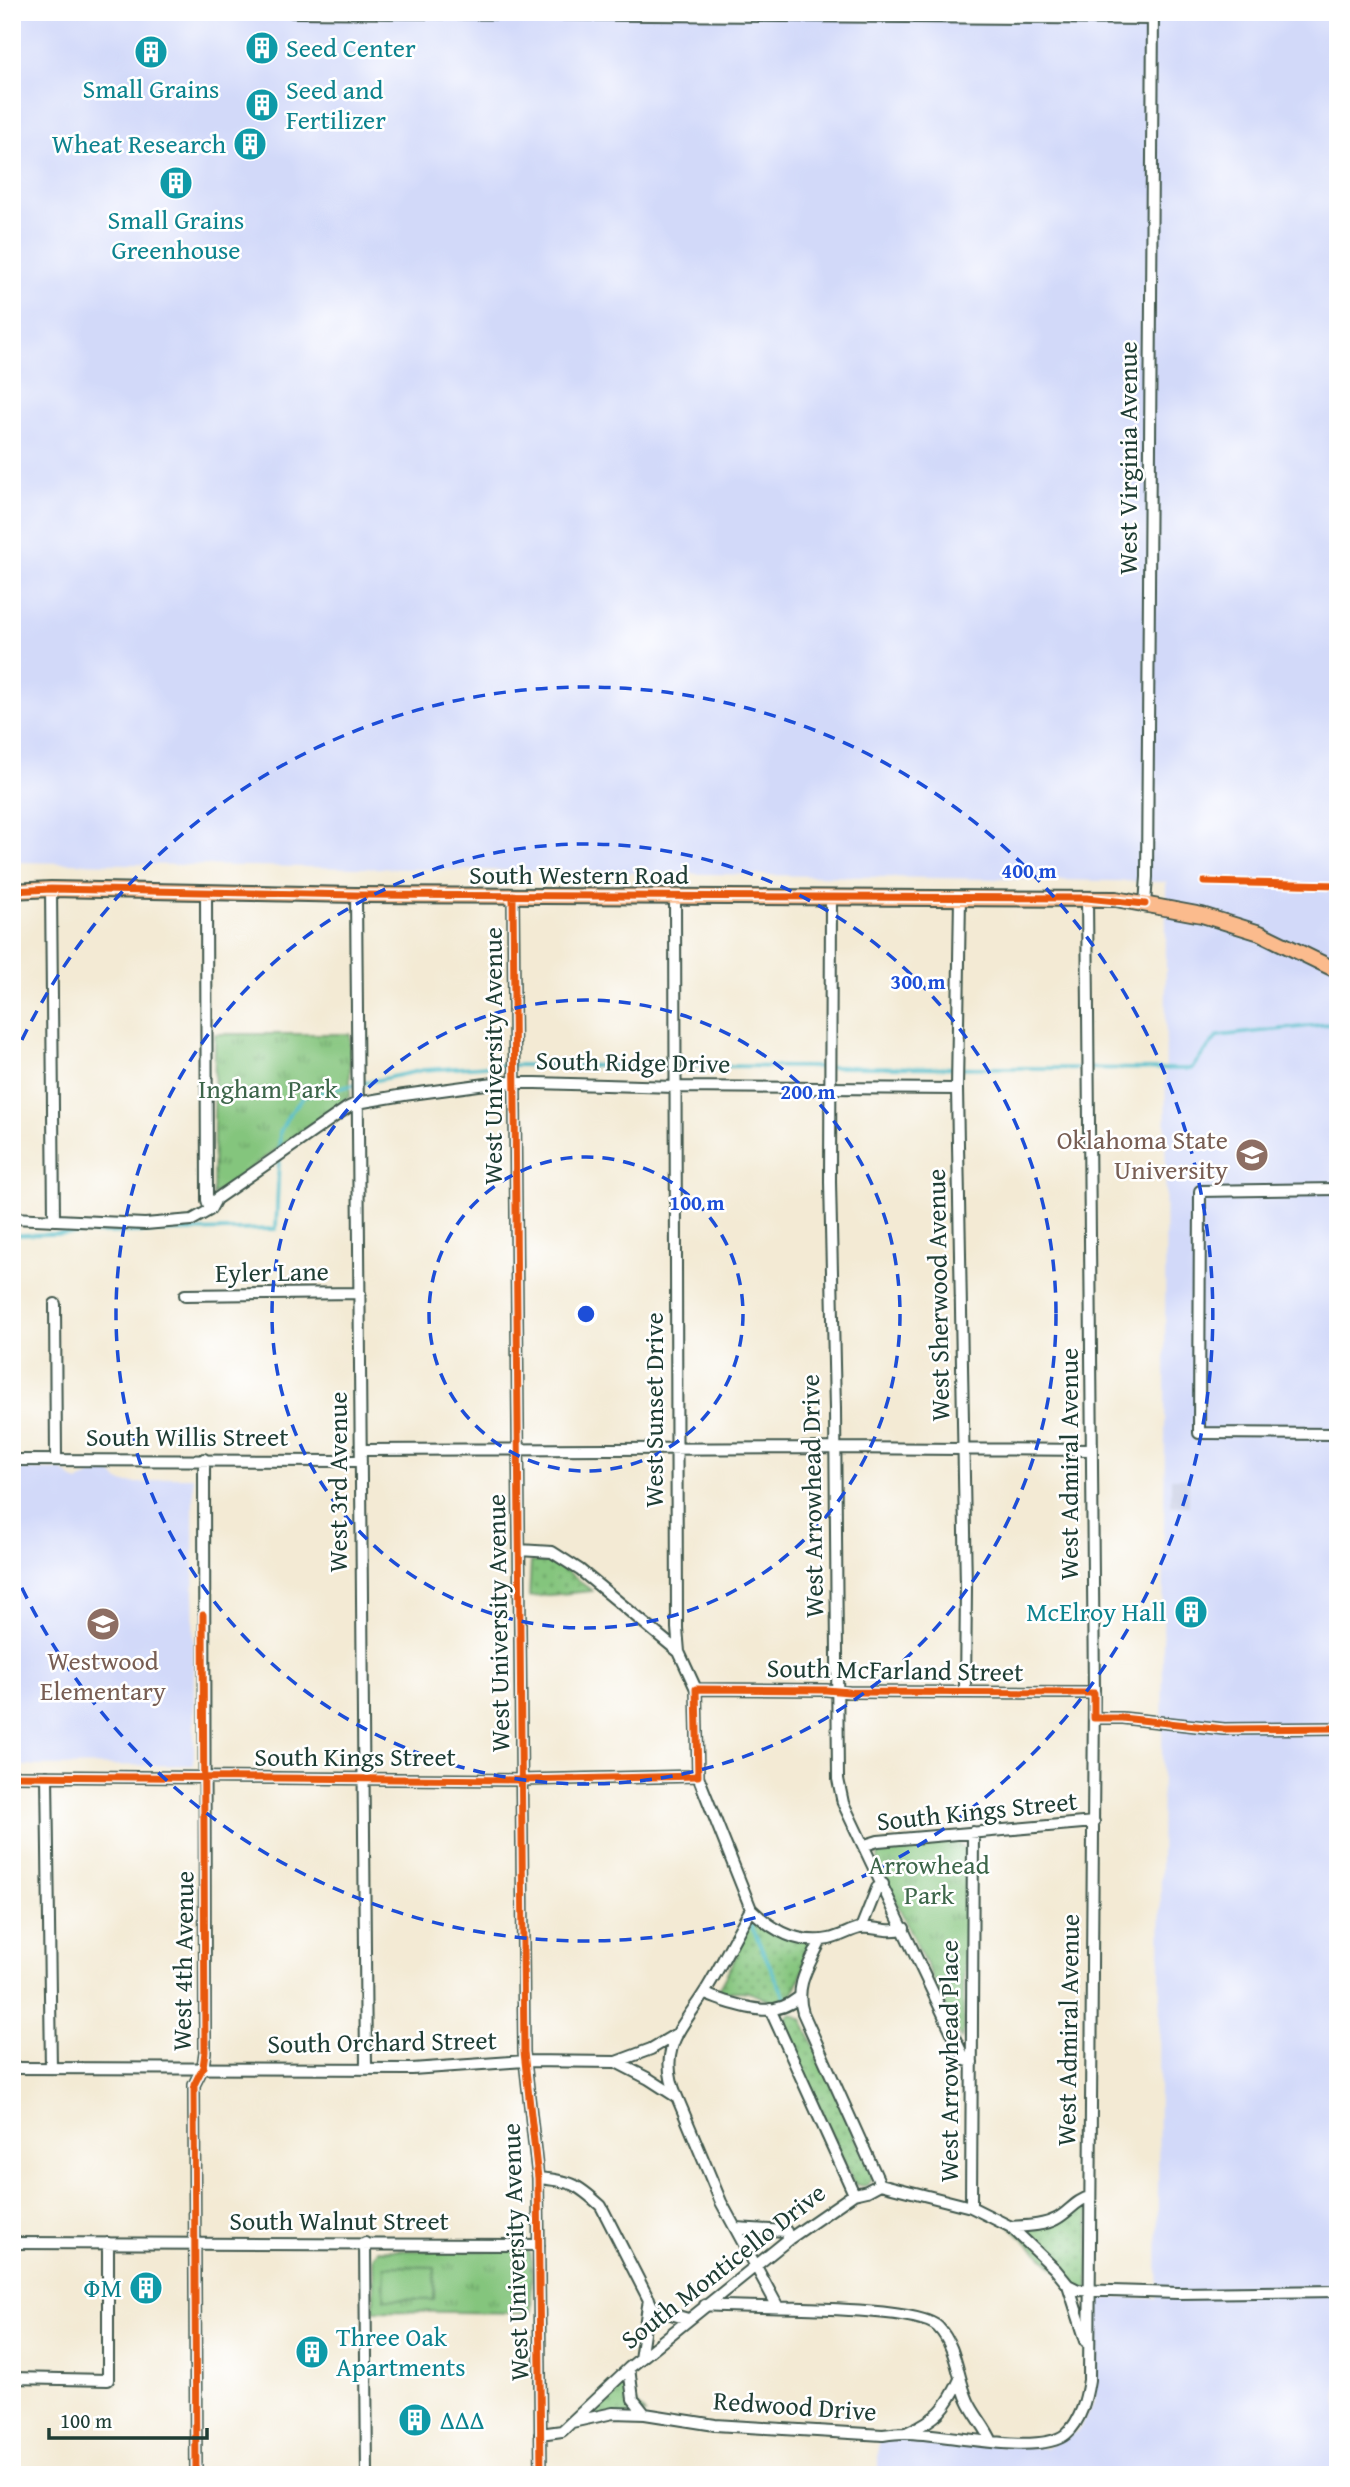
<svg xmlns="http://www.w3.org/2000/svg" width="1350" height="2487" font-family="'Gentium Book Plus',serif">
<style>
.built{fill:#d2d9f9}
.industrial{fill:#bcc3de}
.grass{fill:url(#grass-dots);stroke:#528158;stroke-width:2}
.park{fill:url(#park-tufts);stroke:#528158;stroke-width:2}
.pitch{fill:#84c57d;stroke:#528158;stroke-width:2}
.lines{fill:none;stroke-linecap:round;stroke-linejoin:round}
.stream{stroke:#4fbcc8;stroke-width:3.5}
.minor-casing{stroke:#3f574c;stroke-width:14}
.major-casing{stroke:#3f574c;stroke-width:18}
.minor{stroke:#fff;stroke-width:10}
.major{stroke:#fbbb8d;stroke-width:14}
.cycleway-casing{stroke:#fff;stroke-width:11}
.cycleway{stroke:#e8590c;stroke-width:7}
.ring{fill:none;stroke:#1d4ed8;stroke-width:3.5;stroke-dasharray:12 9}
.labels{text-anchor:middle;stroke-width:5;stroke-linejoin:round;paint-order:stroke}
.culture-label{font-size:26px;fill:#0d838f;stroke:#fff;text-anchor:start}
.street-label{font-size:26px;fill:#1f3d34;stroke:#fff}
.park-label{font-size:26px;fill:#3d664a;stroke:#fff}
.education-label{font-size:26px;fill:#785e54;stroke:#fff;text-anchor:end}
.centre{fill:#1d4ed8;stroke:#fff;stroke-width:3.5}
.ring-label{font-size:21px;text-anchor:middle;font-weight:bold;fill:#1d4ed8;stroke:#fff;stroke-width:5;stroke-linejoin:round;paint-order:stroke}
</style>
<defs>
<pattern id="grass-dots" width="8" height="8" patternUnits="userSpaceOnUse" patternTransform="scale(1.75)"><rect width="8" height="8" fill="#84c57d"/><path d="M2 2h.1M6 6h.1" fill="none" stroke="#6ba167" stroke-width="1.8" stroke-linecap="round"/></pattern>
<pattern id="park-tufts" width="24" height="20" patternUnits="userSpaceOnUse" patternTransform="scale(1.75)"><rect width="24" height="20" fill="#84c57d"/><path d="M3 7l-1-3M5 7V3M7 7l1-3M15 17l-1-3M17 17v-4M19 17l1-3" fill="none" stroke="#6ba167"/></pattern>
</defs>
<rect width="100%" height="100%" fill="#fff"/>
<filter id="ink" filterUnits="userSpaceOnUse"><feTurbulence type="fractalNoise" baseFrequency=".0143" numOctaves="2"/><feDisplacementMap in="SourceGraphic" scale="14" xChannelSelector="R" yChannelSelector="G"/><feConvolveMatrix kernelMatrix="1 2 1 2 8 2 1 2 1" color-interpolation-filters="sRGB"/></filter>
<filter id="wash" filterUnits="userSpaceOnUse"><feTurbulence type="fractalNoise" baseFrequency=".00686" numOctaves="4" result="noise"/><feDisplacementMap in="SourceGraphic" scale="28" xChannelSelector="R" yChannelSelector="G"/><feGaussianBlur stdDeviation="1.57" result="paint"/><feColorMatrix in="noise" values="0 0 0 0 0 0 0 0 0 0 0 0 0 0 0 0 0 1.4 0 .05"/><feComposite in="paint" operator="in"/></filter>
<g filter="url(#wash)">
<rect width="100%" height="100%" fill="#f3ead4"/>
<path class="built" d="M12 12H1338V2475H878V2436L1046 2448 1078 2431 1095 2400V2304L1102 2298H1157L1165 1429 1166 882 12 862Z
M12 1469 62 1470 75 1481 79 1482 99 1470 112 1473 119 1481 126 1483H146L169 1477H193L194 1765 12 1766Z"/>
<path class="industrial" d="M1171 1478H1189V1506H1171Z"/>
<path class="grass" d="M554 1561 592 1591 529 1597 531 1562Z
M758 1920 814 1944C805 1959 803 1975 795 1989 782 2014 765 1996 748 1992 740 1990 729 1992 720 1993L718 1990 733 1963 748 1927Z
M792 2014 802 2019 872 2174 869 2184 864 2186 854 2184 782 2025 787 2016Z
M1089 2197V2291L1078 2290 1011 2227 1036 2225Z
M629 2368 633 2399 645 2414 572 2422Z"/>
<path class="park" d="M215 1034H350V1096L213 1195Z
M952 1838 966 1850 963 2033 961 2039 878 1863V1853Z
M378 2250 528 2251 532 2260 531 2313 374 2311 373 2257Z"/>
<path class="pitch" d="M385 2266 435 2267 434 2300 384 2299Z"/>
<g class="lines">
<path class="stream" d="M279 1151 280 1132 288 1116 304 1096 423 1070 504 1065 1191 1069 1218 1036 1338 1023
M12 1235 276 1229 279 1159
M748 1919 788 2004"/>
</g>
</g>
<g filter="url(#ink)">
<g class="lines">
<defs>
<path id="minor" d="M293 12 1153 19
M51 889 54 1218
M206 893 207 1200 210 1210
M356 895 366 2068
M513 895 524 2052 538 2178 541 2475
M675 896 677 1628 679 1652 696 1689 698 1776 751 1909C736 1934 724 1960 709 1985 685 2026 655 2046 677 2097
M831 897 830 1182 835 1409 838 1779 843 1803 965 2060 972 2062
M960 897 957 1089 966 1587 965 1692
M1145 904 1147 877 1153 12
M1338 1189 1200 1191 1199 1433 1338 1434
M12 1218 145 1224 192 1220 210 1210 216 1199 347 1108 357 1103 404 1095 501 1082 675 1087 957 1089
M185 1295 360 1293
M55 1304 56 1460
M361 1450 835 1448 1092 1450
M12 1460 361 1461
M519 1550 552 1552 580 1570 679 1652
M696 1689 826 1690 849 1692 1094 1693
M1094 1718H1122L1224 1729 1338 1728
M12 1776 521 1780 698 1776
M47 1776 51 2068
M865 1845 878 1841 1094 1822
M751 1909C772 1930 798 1945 829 1939 840 1937 850 1930 860 1928 875 1926 889 1934 904 1928
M861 1928 877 1888 883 1884
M821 1940C809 1966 794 1985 803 2013L880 2184
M704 1993C711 1997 716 1998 724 2001 750 2009 775 2017 798 1998
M770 2009 854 2194
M616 2062 651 2049 678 2033
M12 2068 412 2069 525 2061 616 2062 649 2079 677 2097 721 2202 778 2307
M538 2178C571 2181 576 2183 601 2206L652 2306 657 2310 688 2319
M971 2207 973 1832
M1011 2227C1025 2226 1043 2226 1056 2219 1068 2213 1076 2200 1089 2197
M736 2228 786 2231 789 2239
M12 2243 539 2245
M365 2243 367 2475
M1068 2285 1086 2341
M705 2305C745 2309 916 2304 938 2327 957 2347 957 2377 968 2401 974 2415 986 2427 992 2442
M640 2359 649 2299
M629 2368 633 2399 645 2414
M12 2378 108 2380V2243
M572 2422 613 2413 645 2414 715 2425 883 2435C890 2434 897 2433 904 2433 940 2432 1039 2457 1066 2434 1081 2421 1086 2399 1089 2380L1094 1693 1087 898
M908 2432C937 2419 947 2408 960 2379
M540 2434 562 2431 629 2368 789 2239 854 2194 867 2191 880 2184 971 2207 1011 2227 1055 2269 1068 2285 1078 2290 1178 2293 1338 2291
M196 2475 194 2085 203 2067 205 2052 204 1459"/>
<path id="major" d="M12 891 51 889 356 895 1116 899 1202 915 1260 933 1338 971"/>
</defs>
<use href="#minor" class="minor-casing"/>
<use href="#major" class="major-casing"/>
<use href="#minor" class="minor"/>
<use href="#major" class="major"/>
<defs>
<path id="cycleway" d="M1204 882 1338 885
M12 891 51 889 356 895 1087 898 1145 904
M513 895 524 2052 538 2178 541 2475
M12 1776 521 1780 698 1776 696 1689 826 1690 849 1692 1094 1693V1718H1122L1224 1729 1338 1728
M196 2475 194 2085 203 2067 205 2052 203 1615"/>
</defs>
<use href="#cycleway" class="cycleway-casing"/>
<use href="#cycleway" class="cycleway"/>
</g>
</g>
<g class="ring">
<circle cx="586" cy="1314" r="157"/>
<circle cx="586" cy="1314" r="314"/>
<circle cx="586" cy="1314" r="470"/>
<path d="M13 1059A627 627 0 1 1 13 1569"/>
</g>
<defs>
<symbol id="building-disc" viewBox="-11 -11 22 22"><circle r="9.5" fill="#0f9aa8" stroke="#fff"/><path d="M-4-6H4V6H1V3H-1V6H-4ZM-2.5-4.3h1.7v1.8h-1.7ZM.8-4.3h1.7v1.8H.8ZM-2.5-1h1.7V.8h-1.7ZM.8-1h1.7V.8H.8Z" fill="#fff"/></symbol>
<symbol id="university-disc" viewBox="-11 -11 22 22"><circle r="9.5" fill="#8d6e63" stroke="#fff"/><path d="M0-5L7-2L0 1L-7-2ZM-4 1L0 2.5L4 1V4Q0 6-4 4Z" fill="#fff"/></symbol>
<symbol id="school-disc" viewBox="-11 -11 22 22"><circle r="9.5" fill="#8d6e63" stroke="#fff"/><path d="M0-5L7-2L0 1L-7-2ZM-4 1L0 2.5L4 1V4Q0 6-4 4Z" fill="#fff"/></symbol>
</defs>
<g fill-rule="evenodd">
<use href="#building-disc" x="243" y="29" width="38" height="38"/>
<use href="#building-disc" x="132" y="33" width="38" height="38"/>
<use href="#building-disc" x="243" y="86" width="38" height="38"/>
<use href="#building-disc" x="231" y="125" width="38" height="38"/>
<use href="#building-disc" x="157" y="164" width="38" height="38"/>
<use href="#university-disc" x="1233" y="1136" width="38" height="38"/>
<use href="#building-disc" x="1172" y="1593" width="38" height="38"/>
<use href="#school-disc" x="84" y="1605" width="38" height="38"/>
<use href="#building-disc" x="127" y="2269" width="38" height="38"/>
<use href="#building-disc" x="293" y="2333" width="38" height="38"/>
<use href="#building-disc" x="396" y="2401" width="38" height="38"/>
</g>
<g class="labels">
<g class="culture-label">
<text x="286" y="57">Seed Center</text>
<text x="151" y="98" text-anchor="middle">Small Grains</text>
<text x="286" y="99">Seed and<tspan x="286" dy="30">Fertilizer</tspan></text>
<text x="226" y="153" text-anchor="end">Wheat Research</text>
<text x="176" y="229" text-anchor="middle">Small Grains<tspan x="176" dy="30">Greenhouse</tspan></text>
<text x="1166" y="1621" text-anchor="end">McElroy Hall</text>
<text x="122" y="2297" text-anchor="end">ΦΜ</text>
<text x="336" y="2346">Three Oak<tspan x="336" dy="30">Apartments</tspan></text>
<text x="440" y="2429">ΔΔΔ</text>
</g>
<g class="street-label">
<text transform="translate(1128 458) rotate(-90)" y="9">West Virginia Avenue</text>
<text x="579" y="884">South Western Road</text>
<text transform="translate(493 1056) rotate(-90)" y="9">West University Avenue</text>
<text transform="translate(633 1062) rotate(1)" y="9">South Ridge Drive</text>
<text transform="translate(272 1272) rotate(-1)" y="9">Eyler Lane</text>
<text transform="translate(938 1295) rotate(-91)" y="9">West Sherwood Avenue</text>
<text transform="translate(654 1410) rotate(-90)" y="9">West Sunset Drive</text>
<text x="187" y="1446">South Willis Street</text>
<text transform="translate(1069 1464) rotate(-90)" y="9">West Admiral Avenue</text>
<text transform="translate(338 1482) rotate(-90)" y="9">West 3rd Avenue</text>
<text transform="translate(812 1496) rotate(-91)" y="9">West Arrowhead Drive</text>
<text transform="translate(498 1623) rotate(-91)" y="9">West University Avenue</text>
<text transform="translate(895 1670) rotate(1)" y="9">South McFarland Street</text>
<text x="355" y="1766">South Kings Street</text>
<text transform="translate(977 1811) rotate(-6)" y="9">South Kings Street</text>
<text transform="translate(183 1961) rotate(-89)" y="9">West 4th Avenue</text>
<text transform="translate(1068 2030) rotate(-89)" y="9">West Admiral Avenue</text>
<text transform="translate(382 2042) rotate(-1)" y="9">South Orchard Street</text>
<text transform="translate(949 2061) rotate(-90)" y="9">West Arrowhead Place</text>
<text x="339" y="2230">South Walnut Street</text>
<text transform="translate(515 2252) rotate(-92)" y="9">West University Avenue</text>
<text transform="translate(723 2266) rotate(-38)" y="9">South Monticello Drive</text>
<text transform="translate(795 2406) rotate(4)" y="9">Redwood Drive</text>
</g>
<g class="park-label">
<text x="268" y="1098">Ingham Park</text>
<text x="929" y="1874">Arrowhead<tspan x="929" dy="30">Park</tspan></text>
</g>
<g class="education-label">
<text x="1228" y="1149">Oklahoma State<tspan x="1228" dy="30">University</tspan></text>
<text x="103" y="1670" text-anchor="middle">Westwood<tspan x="103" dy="30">Elementary</tspan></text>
</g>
</g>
<circle cx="586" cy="1314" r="10" class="centre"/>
<g class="ring-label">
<text x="1029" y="878">400 m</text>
<text x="918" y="989">300 m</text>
<text x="808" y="1099">200 m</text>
<text x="697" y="1210">100 m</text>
</g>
<rect width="1350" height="2487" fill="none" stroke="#fff" stroke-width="42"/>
<path d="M49 2428v10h158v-10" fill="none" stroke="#1f3d34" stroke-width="3.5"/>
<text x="60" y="2428" font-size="21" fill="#1f3d34" stroke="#ffffff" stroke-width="5" paint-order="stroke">100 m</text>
</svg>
